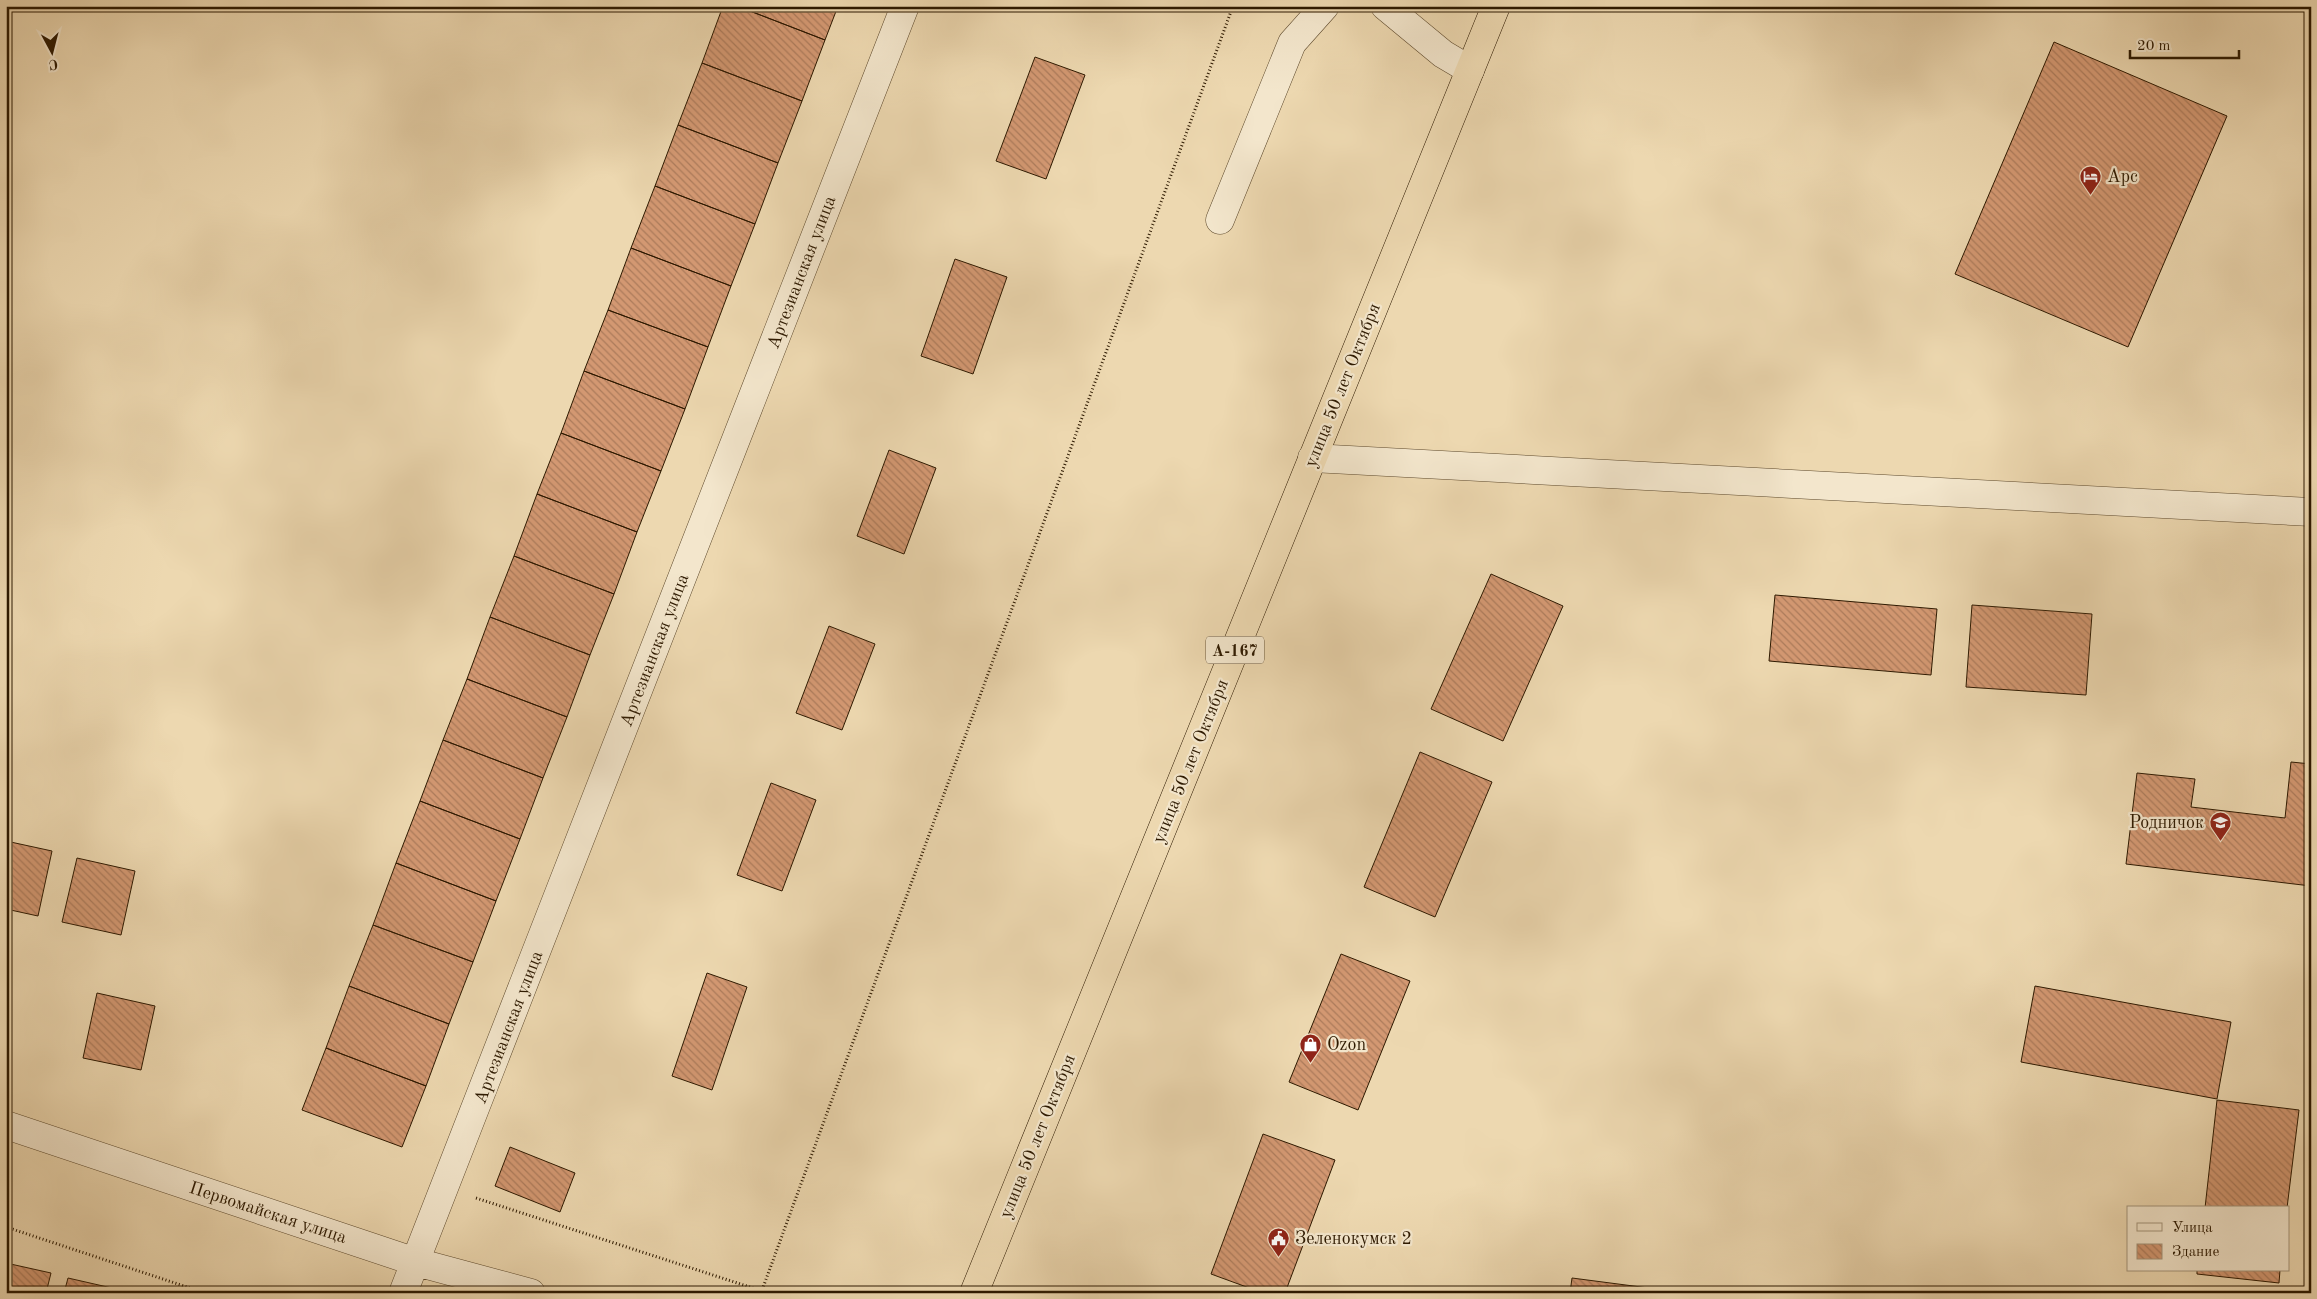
<svg xmlns="http://www.w3.org/2000/svg" width="2317" height="1299" font-family="'Old Standard TT',serif">
<style>
.building{fill:url(#building-back-hatch);stroke:#2d1900}
.lines{fill:none;stroke-linecap:round;stroke-linejoin:round}
.minor-casing{stroke:#5d492c;stroke-width:29}
.highway-casing{stroke:#2d1900;stroke-width:29}
.path{stroke:#2d1900;stroke-width:3;stroke-dasharray:1 2.5;stroke-linecap:butt}
.minor{stroke:#f3e6cc;stroke-width:28}
.highway{stroke:#edd8b0;stroke-width:28}
.labels{text-anchor:middle;stroke-width:4.5;stroke-linejoin:round;paint-order:stroke}
.shield{fill:#f3e6cc;stroke:#68563d;stroke-width:1}
.shield-label{font-size:16px;font-weight:bold;fill:#2d1900}
.poi-label{font-size:18px;fill:#2d1900;stroke:#f3e6cc;text-anchor:start}
.street-label{font-size:18px;fill:#2d1900;stroke:#f3e6cc}
</style>
<defs>
<pattern id="building-back-hatch" width="6" height="6" patternUnits="userSpaceOnUse" patternTransform="scale(1.25)"><rect width="6" height="6" fill="#d39872"/><path d="M-1 5l2 2M0 0l6 6M5-1l2 2" fill="none" stroke="#ac7b5b"/></pattern>
</defs>
<rect width="100%" height="100%" fill="#edd8b0"/>
<filter id="stains"><feTurbulence type="fractalNoise" baseFrequency=".004" numOctaves="4"/><feColorMatrix values="0 0 0 0 .2 0 0 0 0 .09 0 0 0 0 .02 0 0 0 .5 -.17"/></filter>
<radialGradient id="worn" r=".72"><stop offset=".6" stop-color="#630" stop-opacity="0"/><stop offset="1" stop-color="#630" stop-opacity=".3"/></radialGradient>
<path class="building" d="M723 6H737L825 40 802 101 702 63Z
M737 6H838L825 40Z
M2054 42 2227 116 2128 347 1955 274Z
M1035 57 1085 75 1046 179 996 161Z
M702 63 802 101 778 163 678 125Z
M678 125 778 163 755 224 655 186Z
M655 186 755 224 731 286 631 248Z
M631 248 731 286 708 347 608 310Z
M955 259 1007 277 973 374 921 356Z
M608 310 708 347 685 409 584 371Z
M584 371 685 409 661 471 561 433Z
M561 433 661 471 637 532 537 494Z
M889 450 936 468 904 554 857 536Z
M537 494 637 532 614 594 514 556Z
M514 556 614 594 590 655 490 617Z
M1491 574 1563 606 1503 741 1431 709Z
M1775 595 1937 609 1931 675 1769 661Z
M1972 605 2092 614 2086 695 1966 687Z
M490 617 590 655 567 717 467 679Z
M829 626 875 644 842 730 796 713Z
M467 679 567 717 543 778 443 740Z
M443 740 543 778 520 839 420 801Z
M1420 752 1492 782 1435 917 1364 887Z
M2291 762 2311 764V886L2126 864 2137 773 2195 779 2191 807 2285 818Z
M771 783 816 800 782 891 737 875Z
M420 801 520 839 496 901 396 863Z
M6 841 52 851 38 916 6 909Z
M77 858 135 871 121 935 62 922Z
M396 863 496 901 473 962 373 925Z
M373 925 473 962 449 1024 349 986Z
M1341 954 1410 981 1358 1110 1289 1082Z
M707 973 747 987 712 1090 672 1076Z
M349 986 449 1024 426 1086 326 1048Z
M2035 986 2231 1022 2217 1099 2021 1062Z
M97 993 155 1006 141 1070 83 1058Z
M326 1048 426 1086 402 1147 302 1110Z
M2217 1100 2299 1110 2287 1208H2205Z
M1263 1134 1335 1160 1285 1293H1263L1211 1274Z
M510 1147 575 1173 560 1212 495 1186Z
M6 1263 51 1273 46 1293H6Z
M2197 1270H2280L2279 1283 2197 1274Z
M68 1278 125 1291V1293H64Z
M1572 1278 1687 1293H1570Z"/>
<g class="lines">
<defs>
<path id="minor" d="M1385 6 1443 54 1470 70
M1220 220 1292 43 1325 6
M1312 458 2311 512
M6 1125 416 1262 531 1293
M403 1293 905 6"/>
<path id="highway" d="M974 1293 1496 6"/>
</defs>
<use href="#minor" class="minor-casing"/>
<use href="#highway" class="highway-casing"/>
<path class="path" d="M476 1198 768 1293
M6 1227 205 1293
M761 1293 1233 6"/>
<use href="#minor" class="minor"/>
<use href="#highway" class="highway"/>
</g>
<defs>
<symbol id="hotel-pin" viewBox="-11 -11 22 30"><path d="M0 17L-7.5 6A9.5 9.5 0 1 1 7.5 6Z" fill="#8f2418" stroke="#f3e6cc"/><path d="M-6-4.5h1.5V1H6V5H4.5V3h-9V5H-6ZM-4 0a1.8 1.8 0 1 1 3.6 0ZM.5 0V-2.5h3Q6-2.5 6 0Z" fill="#fff"/></symbol>
<symbol id="school-pin" viewBox="-11 -11 22 30"><path d="M0 17L-7.5 6A9.5 9.5 0 1 1 7.5 6Z" fill="#8f2418" stroke="#f3e6cc"/><path d="M0-5L7-2L0 1L-7-2ZM-4 1L0 2.5L4 1V4Q0 6-4 4Z" fill="#fff"/></symbol>
<symbol id="shop-pin" viewBox="-11 -11 22 30"><path d="M0 17L-7.5 6A9.5 9.5 0 1 1 7.5 6Z" fill="#8f2418" stroke="#f3e6cc"/><path d="M-5-2.5h2.3a2.7 3.5 0 0 1 5.4 0H5L5.5 6h-11ZM-1.5-2.5h3a1.5 2.3 0 0 0-3 0Z" fill="#fff"/></symbol>
<symbol id="civic-pin" viewBox="-11 -11 22 30"><path d="M0 17L-7.5 6A9.5 9.5 0 1 1 7.5 6Z" fill="#8f2418" stroke="#f3e6cc"/><path d="M-.6-6.5H3V-4.5H.6V-3L4-1V1h2V6H-6V1h2V-1L-.6-3ZM-1.2 2.5V6h2.4V2.5Z" fill="#fff"/></symbol>
</defs>
<g fill-rule="evenodd">
<use href="#hotel-pin" x="2078" y="164" width="25" height="34"/>
<use href="#school-pin" x="2208" y="810" width="25" height="34"/>
<use href="#shop-pin" x="1298" y="1032" width="25" height="34"/>
<use href="#civic-pin" x="1266" y="1226" width="25" height="34"/>
</g>
<g class="labels">
<rect class="shield" x="1206" y="636.5" width="58" height="27" rx="4"/>
<g class="shield-label">
<text x="1235" y="656">А-167</text>
</g>
<g class="poi-label">
<text x="2107" y="182">Арс</text>
<text x="2204" y="828" text-anchor="end">Родничок</text>
<text x="1327" y="1050">Ozon</text>
<text x="1295" y="1244">Зеленокумск 2</text>
</g>
<g class="street-label">
<text transform="translate(801 272) rotate(-69)" y="6">Артезианская улица</text>
<text transform="translate(1342 385) rotate(-68)" y="6">улица 50 лет Октября</text>
<text transform="translate(654 650) rotate(-69)" y="6">Артезианская улица</text>
<text transform="translate(1190 761) rotate(-68)" y="6">улица 50 лет Октября</text>
<text transform="translate(508 1027) rotate(-69)" y="6">Артезианская улица</text>
<text transform="translate(1037 1136) rotate(-68)" y="6">улица 50 лет Октября</text>
<text transform="translate(268 1212) rotate(18)" y="6">Первомайская улица</text>
</g>
</g>
<rect width="2317" height="1299" fill="none" stroke="#edd8b0" stroke-width="25"/>
<rect x="8" y="8" width="2302" height="1284" fill="none" stroke="#2d1900" stroke-width="2.5"/>
<rect x="12" y="12" width="2292" height="1274" fill="none" stroke="#2d1900"/>
<rect x="2127" y="1206" width="162" height="65" fill="#f3e6cc" stroke="#a4947a"/>
<rect x="2137" y="1223" width="25" height="8" fill="#f3e6cc" stroke="#a4947a"/>
<text x="2172" y="1232" font-size="15" fill="#2d1900">Улица</text>
<rect x="2137" y="1244" width="25" height="15" fill="url(#building-back-hatch)" stroke="#a4947a"/>
<text x="2172" y="1256" font-size="15" fill="#2d1900">Здание</text>
<g transform="translate(52 52) rotate(173)" stroke="#f3e6cc" stroke-width="4" paint-order="stroke">
<path d="M0-4L9 19L0 12L-9 19Z" fill="#2d1900"/>
<text y="-8" font-size="14" font-weight="bold" text-anchor="middle" fill="#2d1900">С</text>
</g>
<path d="M2130 50v8h109v-8" fill="none" stroke="#2d1900" stroke-width="2.5"/>
<text x="2137" y="50" font-size="15" fill="#2d1900" stroke="#f3e6cc" stroke-width="4" paint-order="stroke">20 m</text>
<rect width="100%" height="100%" filter="url(#stains)"/>
<rect width="100%" height="100%" fill="url(#worn)"/>
</svg>
